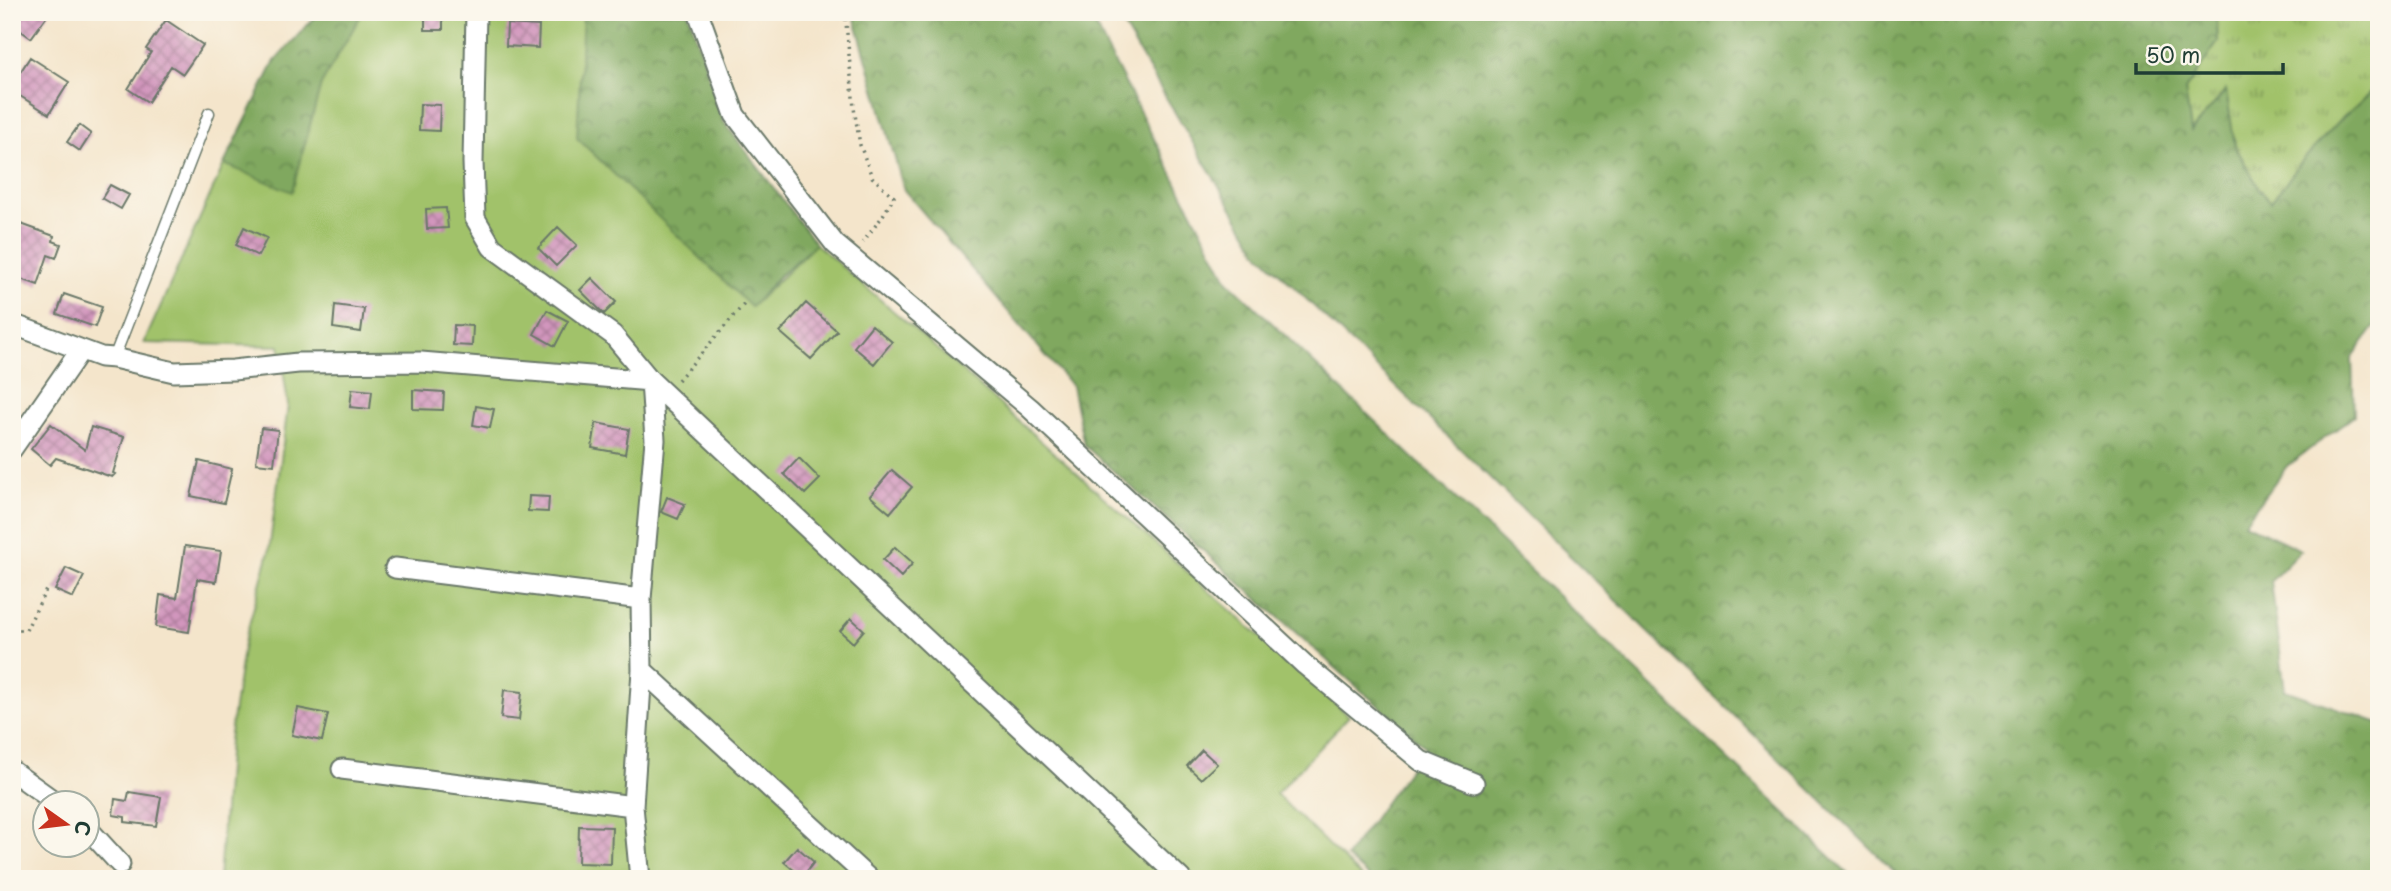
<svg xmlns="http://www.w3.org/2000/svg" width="2391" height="891" font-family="'Playpen Sans',sans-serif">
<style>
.grass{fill:url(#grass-tufts);stroke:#608050;stroke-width:2}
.forest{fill:url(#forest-crowns);stroke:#50724a;stroke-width:2}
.garden{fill:#a1c26b;stroke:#608050;stroke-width:2}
.building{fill:url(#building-cross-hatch)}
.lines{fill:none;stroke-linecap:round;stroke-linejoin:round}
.lane-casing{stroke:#6a7869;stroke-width:13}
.street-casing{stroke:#6a7869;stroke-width:23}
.path{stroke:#6a7869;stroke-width:3.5;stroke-dasharray:2 5;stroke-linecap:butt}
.lane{stroke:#fff;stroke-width:10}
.street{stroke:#fff;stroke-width:19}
</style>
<defs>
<pattern id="grass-tufts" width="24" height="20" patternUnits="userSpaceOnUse" patternTransform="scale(1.75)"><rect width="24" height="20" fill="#a1c26b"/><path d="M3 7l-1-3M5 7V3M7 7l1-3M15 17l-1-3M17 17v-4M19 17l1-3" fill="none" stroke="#839f59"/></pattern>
<pattern id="forest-crowns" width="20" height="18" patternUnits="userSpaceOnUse" patternTransform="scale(1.75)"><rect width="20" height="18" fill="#80a85f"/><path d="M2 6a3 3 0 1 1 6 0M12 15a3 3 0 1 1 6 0" fill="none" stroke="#688a4f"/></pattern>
<pattern id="building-cross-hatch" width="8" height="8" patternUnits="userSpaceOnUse" patternTransform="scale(1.75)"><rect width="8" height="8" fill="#d296bd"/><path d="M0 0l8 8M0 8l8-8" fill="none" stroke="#aa7c9a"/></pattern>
</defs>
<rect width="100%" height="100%" fill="#fbf7ec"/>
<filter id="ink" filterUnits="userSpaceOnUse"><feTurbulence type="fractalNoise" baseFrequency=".0143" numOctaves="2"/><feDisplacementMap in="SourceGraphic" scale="14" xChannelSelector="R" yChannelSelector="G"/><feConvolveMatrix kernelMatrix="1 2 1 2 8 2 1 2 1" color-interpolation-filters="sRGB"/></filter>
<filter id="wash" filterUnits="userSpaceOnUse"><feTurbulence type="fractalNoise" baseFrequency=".00686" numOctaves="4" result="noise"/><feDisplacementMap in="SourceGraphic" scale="28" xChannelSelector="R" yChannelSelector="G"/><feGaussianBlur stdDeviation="1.57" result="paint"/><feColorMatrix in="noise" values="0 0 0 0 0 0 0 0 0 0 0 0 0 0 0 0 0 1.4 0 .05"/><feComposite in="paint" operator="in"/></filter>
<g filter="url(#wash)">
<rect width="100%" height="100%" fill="#f4e5cb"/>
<path class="grass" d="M2216 12H2379V85C2337 123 2305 158 2271 203L2259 188 2235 146 2226 91 2191 132 2185 90 2218 42Z"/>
<path class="forest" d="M319 12H363L321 85 291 195 224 164 275 61Z
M583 12H688L724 122 816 244 779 276 751 308 577 138Z
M853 12H1088L1228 281 1854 879H1371L1346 857 1425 747 1084 445 1072 386 904 190Z
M1115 12H2216L2218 42 2185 90 2191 131 2226 90 2235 146 2259 188 2271 202 2303 160 2339 121 2379 85V321L2352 358 2354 416 2287 466 2244 523 2301 550 2271 581 2285 690 2379 723V879H1902L1258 252Z"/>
<path class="garden" d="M363 12H583L577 138 751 307 816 244 951 361 1349 716 1276 794 1363 879H219L229 740 244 643 269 552 288 405 280 346 144 343 224 164 292 192 321 85Z"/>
<g id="blocks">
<path class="building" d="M22 12H50L31 38 13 25Z
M425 15H443V30H425Z
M166 20 203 45 183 74 171 66 148 102 128 89 151 52 146 49Z
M507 24 539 26 538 48 506 46Z
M30 57 69 82 49 114 12 91V85Z
M420 104 440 105 439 131 419 130Z
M79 125 91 134 80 151 67 142Z
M110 185 129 195 121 209 102 198Z
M446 208 448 228 427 229 426 209Z
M21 224 54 236 53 241 61 244 56 258 48 255 38 285 12 276V251Z
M244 227 267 238 258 256 236 245Z
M558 227 577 245 556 266 538 248Z
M592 278 616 302 604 314 580 290Z
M64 294 102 307 95 327 57 314Z
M806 303 837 331 811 359 780 332Z
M335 305 364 309 361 332 333 328Z
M547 310 568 321 555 346 534 334Z
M454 325 473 326 472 346 453 345Z
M872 325 892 342 874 364 854 347Z
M352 389 372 391 370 409 350 407Z
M413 390 444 392 443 410 413 409Z
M476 406 494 409 490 428 473 425Z
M596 423 629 429 625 454 592 448Z
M51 424 85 450 91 427 124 437 113 473 115 474 112 477 56 458 50 465 31 449Z
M261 428 278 430 274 465 256 463Z
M799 458 820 479 805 494 784 474Z
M199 461 232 469 224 503 191 496Z
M892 470 912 487 890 513 870 496Z
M529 496 549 497 548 512 528 511Z
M667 497 685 504 678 519 661 512Z
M185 546 221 551 216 582 197 579 189 632 156 627 160 595 177 598Z
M895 547 913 563 901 577 883 560Z
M66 568 84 576 73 598 55 590Z
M851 618 864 630 853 643 840 631Z
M504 690 522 692 519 720 501 718Z
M298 708 328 714 322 741 292 735Z
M1202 750 1217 764 1201 779 1187 766Z
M129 792 161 797 156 826 125 822V817L113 815 115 799 127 801Z
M579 826 612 827 611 864 578 863Z
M797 847 814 862 802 877 784 862Z"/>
</g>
</g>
<g filter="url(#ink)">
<use href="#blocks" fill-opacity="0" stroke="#6a7869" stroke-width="2"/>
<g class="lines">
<defs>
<path id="lane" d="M114 358 209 113"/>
<path id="street" d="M476 12 473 162 475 218 492 247 613 335 651 381 655 440 641 599 642 670 633 806 640 879
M698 12 735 115 835 244 1030 408 1305 665 1421 761 1474 783
M12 324 101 357 114 358 174 372 233 370 298 363 421 362 651 381 1181 879
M12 449 80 351
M395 568 641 599
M642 670 869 879
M342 769 633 806
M12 771 58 804
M88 829 120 864"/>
</defs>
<use href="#lane" class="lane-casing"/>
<use href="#street" class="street-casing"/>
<path class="path" d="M845 12 854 108 860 145 872 177 894 197 882 217 863 242
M678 380 746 302
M12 630H26L47 588"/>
<use href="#lane" class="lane"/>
<use href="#street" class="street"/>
</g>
</g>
<rect width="2391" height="891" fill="none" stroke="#fbf7ec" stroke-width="42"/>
<g transform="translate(66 824) rotate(104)"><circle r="33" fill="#fbf7ec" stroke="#a3ada2" stroke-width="2"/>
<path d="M0-5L12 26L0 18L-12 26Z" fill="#c8321e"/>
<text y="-10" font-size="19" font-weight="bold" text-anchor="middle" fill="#1f3d34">С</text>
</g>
<path d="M2136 63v10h147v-10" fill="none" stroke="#1f3d34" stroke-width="3.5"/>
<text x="2146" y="63" font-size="21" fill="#1f3d34" stroke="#fbf7ec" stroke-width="5" paint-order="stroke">50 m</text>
</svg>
